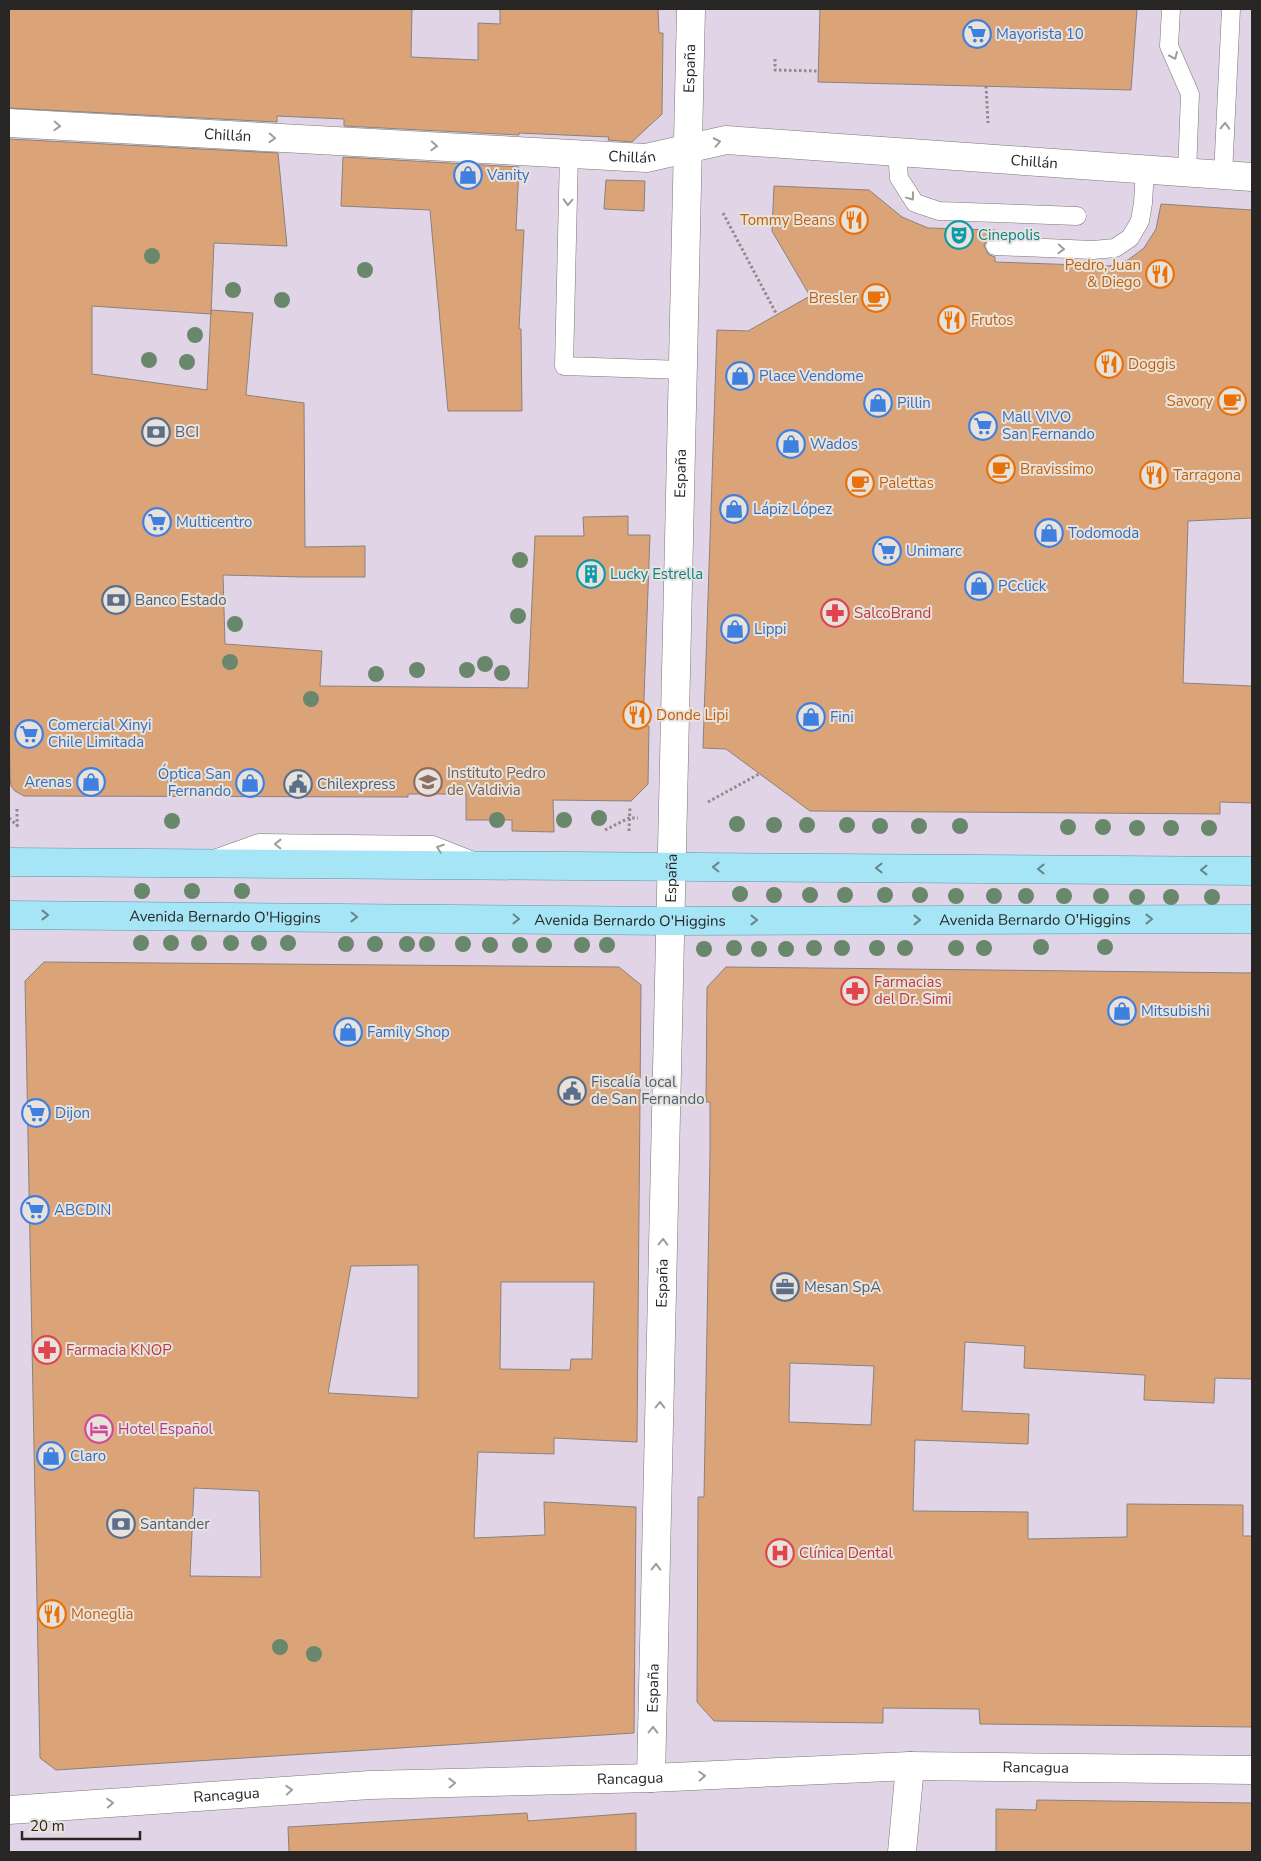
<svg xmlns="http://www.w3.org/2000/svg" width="1261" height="1861" font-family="'Nunito Sans',sans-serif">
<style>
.commercial{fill:#e2d4e7}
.building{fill:#dba478;stroke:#88827d;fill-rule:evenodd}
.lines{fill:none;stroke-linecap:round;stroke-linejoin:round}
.lane-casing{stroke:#7a7771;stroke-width:19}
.street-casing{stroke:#7a7771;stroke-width:29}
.secondary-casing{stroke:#7a7771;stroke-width:29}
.primary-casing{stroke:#5297a8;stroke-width:29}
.path{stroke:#8f8c87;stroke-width:3;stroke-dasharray:2.5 2.5;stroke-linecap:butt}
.lane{stroke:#fff;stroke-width:18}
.street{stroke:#fff;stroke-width:28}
.secondary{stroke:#fff;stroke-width:28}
.primary{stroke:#a5e5f5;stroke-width:28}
.tree{fill:#68876b}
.oneway{stroke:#9e9d9c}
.oneway2{stroke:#66868c}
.labels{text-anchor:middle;stroke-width:4;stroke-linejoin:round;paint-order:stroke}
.shop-label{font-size:15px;fill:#366cbe;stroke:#e7e3dc;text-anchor:start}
.street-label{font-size:15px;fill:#282624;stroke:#e7e3dc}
.food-label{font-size:15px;fill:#c56008;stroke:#e7e3dc;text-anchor:start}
.culture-label{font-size:15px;fill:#0d838f;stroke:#e7e3dc;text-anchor:start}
.service-label{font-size:15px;fill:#4e5e75;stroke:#e7e3dc;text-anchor:start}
.health-label{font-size:15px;fill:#be3a42;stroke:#e7e3dc;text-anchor:start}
.education-label{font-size:15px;fill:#785e54;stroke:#e7e3dc;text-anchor:start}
.hotel-label{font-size:15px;fill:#b23c85;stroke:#e7e3dc;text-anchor:start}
</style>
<rect width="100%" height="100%" fill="#e7e3dc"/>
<path class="commercial" d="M9 9H1252V1852H9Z"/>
<path class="building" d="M9 9H412L411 57 478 60V23L500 24V9H658L659 33H663L662 114 632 142 608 140 609 137 519 133V135L344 126V119L277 116V122L9 108Z
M820 9H1137L1131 90 818 82Z
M9 139 278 153 287 246 214 243 211 314 92 306V374L207 390 211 310 253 313 246 395 304 403 305 547 365 546V577H302L223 575 225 644 322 651 320 686 528 688 535 536H584L583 517 628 516V535H650L643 726H649L648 784 631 801 553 800 554 832 512 831V820H466V794H408V797L24 796 15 791 11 786 10 777 9 710Z
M343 157 519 167 516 230H524L519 329H521L522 411H448L430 210 341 206Z
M606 180 645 181 644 211 604 209Z
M774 186 869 190 902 217 928 228 995 230V235L986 240 984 246 989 255 995 257V262L1109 266 1128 260 1144 248 1156 229 1161 204 1252 210V518L1188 521 1183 683 1252 686V803L1220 802V814L810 811 726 749 703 748 717 330 748 331 810 296 772 231Z
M44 962 619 967 641 985 637 1442 554 1438V1454L478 1452 474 1538 545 1535 544 1502 636 1507 634 1733 56 1770 40 1758 25 981ZM418 1265V1398L328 1393 351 1266ZM501 1282H594L592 1359H571L570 1370 500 1369ZM194 1488 259 1491 261 1577 190 1576Z
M726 967 1252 973V1379L1215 1378 1214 1403 1144 1400 1145 1375 1024 1368 1025 1346 965 1342 962 1411 1029 1414 1028 1444 915 1440 913 1511 1028 1512V1539L1127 1537V1504L1243 1505V1536H1252V1727L980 1724 979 1709 883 1708V1723L714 1721 697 1702 698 1497H704L710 1154V1102H706L707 987ZM790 1363 874 1366 871 1425 789 1422Z
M1037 1800 1252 1803V1852H996V1809L1036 1810Z
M527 1813 528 1821 636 1813V1852H289L288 1827Z"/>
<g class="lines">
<defs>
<path id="lane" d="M1171 9 1169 46 1190 94 1187 173
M897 152 899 178 915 203 939 211 1077 216
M569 153 564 366 683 370
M1223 175 1231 9
M995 246 1093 250 1115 248 1130 238 1140 221 1143 203 1145 170
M217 858 259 843 433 845 471 860"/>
<g id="street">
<path id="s1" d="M9 123 646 158 726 140 1252 177"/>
<path id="s2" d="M651 1778 691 9"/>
<path d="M902 1852 910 1766"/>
</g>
<g id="secondary">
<path id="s3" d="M9 1810 370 1785 651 1778 910 1766 1252 1770"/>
</g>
<g id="primary">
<path d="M9 862 1252 871"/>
<path id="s4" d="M9 915 671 921 1252 919"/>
</g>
</defs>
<use href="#lane" class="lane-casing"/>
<use href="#street" class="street-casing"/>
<use href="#secondary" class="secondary-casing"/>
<use href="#primary" class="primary-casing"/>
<path class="path" d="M775 59V70L818 71
M986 86 988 123
M723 213 777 315
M708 802 759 774
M17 809V826
M9 818 19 827
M605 830 629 818H638
M629 831 630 807"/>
<use href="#lane" class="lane"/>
<use href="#street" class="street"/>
<use href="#secondary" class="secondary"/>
<use href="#primary" class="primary"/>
</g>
<g class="tree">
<circle cx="152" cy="256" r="8"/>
<circle cx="365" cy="270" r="8"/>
<circle cx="233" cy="290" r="8"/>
<circle cx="282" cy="300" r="8"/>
<circle cx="195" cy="335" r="8"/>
<circle cx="149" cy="360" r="8"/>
<circle cx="187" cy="362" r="8"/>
<circle cx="520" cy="560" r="8"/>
<circle cx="518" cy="616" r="8"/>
<circle cx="235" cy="624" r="8"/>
<circle cx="230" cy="662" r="8"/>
<circle cx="485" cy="664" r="8"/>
<circle cx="417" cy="670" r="8"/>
<circle cx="467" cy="670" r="8"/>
<circle cx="502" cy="673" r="8"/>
<circle cx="376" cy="674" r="8"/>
<circle cx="311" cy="699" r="8"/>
<circle cx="599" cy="818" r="8"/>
<circle cx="497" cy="820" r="8"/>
<circle cx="564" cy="820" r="8"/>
<circle cx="172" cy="821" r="8"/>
<circle cx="737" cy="824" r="8"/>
<circle cx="774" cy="825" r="8"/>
<circle cx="807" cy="825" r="8"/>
<circle cx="847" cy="825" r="8"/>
<circle cx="880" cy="826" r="8"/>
<circle cx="919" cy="826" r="8"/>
<circle cx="960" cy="826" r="8"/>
<circle cx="1068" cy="827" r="8"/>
<circle cx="1103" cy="827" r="8"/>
<circle cx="1137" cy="828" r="8"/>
<circle cx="1171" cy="828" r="8"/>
<circle cx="1209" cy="828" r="8"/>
<circle cx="142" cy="891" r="8"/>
<circle cx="192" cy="891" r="8"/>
<circle cx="242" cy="891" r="8"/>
<circle cx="740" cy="894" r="8"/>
<circle cx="774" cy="895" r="8"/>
<circle cx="810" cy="895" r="8"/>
<circle cx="845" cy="895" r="8"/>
<circle cx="885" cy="895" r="8"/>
<circle cx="920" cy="895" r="8"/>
<circle cx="956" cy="896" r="8"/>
<circle cx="994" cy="896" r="8"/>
<circle cx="1026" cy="896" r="8"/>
<circle cx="1064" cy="896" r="8"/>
<circle cx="1101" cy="896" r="8"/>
<circle cx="1137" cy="897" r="8"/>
<circle cx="1171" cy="897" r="8"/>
<circle cx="1212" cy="897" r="8"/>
<circle cx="141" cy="943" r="8"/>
<circle cx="171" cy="943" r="8"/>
<circle cx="199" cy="943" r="8"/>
<circle cx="231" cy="943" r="8"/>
<circle cx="259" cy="943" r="8"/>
<circle cx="288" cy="943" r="8"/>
<circle cx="346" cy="944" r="8"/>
<circle cx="375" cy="944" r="8"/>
<circle cx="407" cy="944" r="8"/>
<circle cx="427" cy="944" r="8"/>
<circle cx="463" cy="944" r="8"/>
<circle cx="490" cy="945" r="8"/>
<circle cx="520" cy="945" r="8"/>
<circle cx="544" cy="945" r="8"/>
<circle cx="582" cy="945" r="8"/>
<circle cx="607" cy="945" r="8"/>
<circle cx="1041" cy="947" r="8"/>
<circle cx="1105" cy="947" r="8"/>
<circle cx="734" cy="948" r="8"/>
<circle cx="814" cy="948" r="8"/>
<circle cx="842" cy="948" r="8"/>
<circle cx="877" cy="948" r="8"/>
<circle cx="905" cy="948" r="8"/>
<circle cx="956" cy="948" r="8"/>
<circle cx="984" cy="948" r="8"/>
<circle cx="704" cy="949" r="8"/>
<circle cx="759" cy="949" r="8"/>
<circle cx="786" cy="949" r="8"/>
<circle cx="280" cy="1647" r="8"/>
<circle cx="314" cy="1654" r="8"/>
</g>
<defs><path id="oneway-chevron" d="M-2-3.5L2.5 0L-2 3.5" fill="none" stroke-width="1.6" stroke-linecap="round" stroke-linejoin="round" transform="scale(1.25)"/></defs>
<g class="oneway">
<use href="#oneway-chevron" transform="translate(1174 56) rotate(66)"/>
<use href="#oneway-chevron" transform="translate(57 126) rotate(3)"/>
<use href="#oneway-chevron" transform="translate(1225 126) rotate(-88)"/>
<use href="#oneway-chevron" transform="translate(272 138) rotate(3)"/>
<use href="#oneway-chevron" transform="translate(717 142) rotate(-12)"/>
<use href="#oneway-chevron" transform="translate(434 146) rotate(3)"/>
<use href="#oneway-chevron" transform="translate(911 197) rotate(53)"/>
<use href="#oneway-chevron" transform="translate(568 202) rotate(92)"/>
<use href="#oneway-chevron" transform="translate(1061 249) rotate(3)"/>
<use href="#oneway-chevron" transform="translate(278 844) rotate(-179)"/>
<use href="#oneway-chevron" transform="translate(440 848) rotate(-160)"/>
<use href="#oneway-chevron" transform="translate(663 1242) rotate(-89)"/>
<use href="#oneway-chevron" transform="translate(660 1405) rotate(-89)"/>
<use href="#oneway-chevron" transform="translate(656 1567) rotate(-89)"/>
<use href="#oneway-chevron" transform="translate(653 1730) rotate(-89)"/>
<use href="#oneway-chevron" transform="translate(702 1776) rotate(-3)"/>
<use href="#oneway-chevron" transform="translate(452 1783) rotate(-1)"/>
<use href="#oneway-chevron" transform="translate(289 1790) rotate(-4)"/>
<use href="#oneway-chevron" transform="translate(110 1803) rotate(-4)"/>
</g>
<g class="oneway2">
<use href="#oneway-chevron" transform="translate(716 867) rotate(-179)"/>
<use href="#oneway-chevron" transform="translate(879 868) rotate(-180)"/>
<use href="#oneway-chevron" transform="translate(1041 869) rotate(-180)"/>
<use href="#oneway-chevron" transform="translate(1204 870) rotate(-180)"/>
<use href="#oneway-chevron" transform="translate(45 915)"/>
<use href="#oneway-chevron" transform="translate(354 917) rotate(1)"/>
<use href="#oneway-chevron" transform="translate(516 919) rotate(1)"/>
<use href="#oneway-chevron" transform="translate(1149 919)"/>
<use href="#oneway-chevron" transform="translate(754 920)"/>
<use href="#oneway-chevron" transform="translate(917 920)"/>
</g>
<defs>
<symbol id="supermarket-ring" viewBox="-11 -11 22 22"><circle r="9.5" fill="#e7e3dc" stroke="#3f7fe0" stroke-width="1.5"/><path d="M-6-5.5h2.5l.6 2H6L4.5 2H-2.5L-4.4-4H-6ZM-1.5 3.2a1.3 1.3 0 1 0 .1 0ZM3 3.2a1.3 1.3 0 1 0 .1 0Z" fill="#3f7fe0"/></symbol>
<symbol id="shop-ring" viewBox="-11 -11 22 22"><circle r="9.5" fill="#e7e3dc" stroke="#3f7fe0" stroke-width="1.5"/><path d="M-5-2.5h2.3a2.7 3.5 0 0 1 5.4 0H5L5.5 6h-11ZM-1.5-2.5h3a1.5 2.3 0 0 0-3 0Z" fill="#3f7fe0"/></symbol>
<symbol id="restaurant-ring" viewBox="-11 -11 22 22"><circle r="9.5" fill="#e7e3dc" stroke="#e8710a" stroke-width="1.5"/><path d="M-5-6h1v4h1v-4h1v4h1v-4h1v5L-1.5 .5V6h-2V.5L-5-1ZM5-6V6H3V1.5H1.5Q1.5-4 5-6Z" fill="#e8710a"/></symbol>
<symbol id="theatre-ring" viewBox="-11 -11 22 22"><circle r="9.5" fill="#e7e3dc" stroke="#0f9aa8" stroke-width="1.5"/><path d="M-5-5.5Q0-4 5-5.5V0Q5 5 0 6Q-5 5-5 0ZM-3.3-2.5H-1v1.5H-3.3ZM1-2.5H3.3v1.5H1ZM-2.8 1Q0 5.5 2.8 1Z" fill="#0f9aa8"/></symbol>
<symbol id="cafe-ring" viewBox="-11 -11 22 22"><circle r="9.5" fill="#e7e3dc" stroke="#e8710a" stroke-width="1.5"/><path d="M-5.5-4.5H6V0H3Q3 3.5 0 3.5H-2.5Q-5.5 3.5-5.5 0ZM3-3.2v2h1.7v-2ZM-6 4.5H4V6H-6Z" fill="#e8710a"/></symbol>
<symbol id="bank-ring" viewBox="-11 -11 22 22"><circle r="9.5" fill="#e7e3dc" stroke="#5c6f8a" stroke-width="1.5"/><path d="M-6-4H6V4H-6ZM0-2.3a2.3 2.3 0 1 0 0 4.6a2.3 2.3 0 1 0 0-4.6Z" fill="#5c6f8a"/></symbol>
<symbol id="building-ring" viewBox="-11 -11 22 22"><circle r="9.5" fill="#e7e3dc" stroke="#0f9aa8" stroke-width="1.5"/><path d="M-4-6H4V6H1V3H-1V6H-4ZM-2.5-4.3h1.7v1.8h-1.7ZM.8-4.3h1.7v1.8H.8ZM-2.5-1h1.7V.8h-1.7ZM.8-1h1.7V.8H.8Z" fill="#0f9aa8"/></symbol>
<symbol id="pharmacy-ring" viewBox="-11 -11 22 22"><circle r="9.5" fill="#e7e3dc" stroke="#e0444e" stroke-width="1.5"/><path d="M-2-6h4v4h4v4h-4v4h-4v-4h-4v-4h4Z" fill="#e0444e"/></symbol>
<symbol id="university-ring" viewBox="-11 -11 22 22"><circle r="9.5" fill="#e7e3dc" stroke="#8d6e63" stroke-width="1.5"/><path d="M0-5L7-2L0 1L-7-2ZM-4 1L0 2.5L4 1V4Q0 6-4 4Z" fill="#8d6e63"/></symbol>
<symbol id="civic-ring" viewBox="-11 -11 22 22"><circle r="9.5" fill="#e7e3dc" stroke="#5c6f8a" stroke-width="1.5"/><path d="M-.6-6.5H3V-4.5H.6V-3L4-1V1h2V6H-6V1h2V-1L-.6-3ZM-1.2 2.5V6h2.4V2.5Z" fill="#5c6f8a"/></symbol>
<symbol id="office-ring" viewBox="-11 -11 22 22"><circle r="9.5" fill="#e7e3dc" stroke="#5c6f8a" stroke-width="1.5"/><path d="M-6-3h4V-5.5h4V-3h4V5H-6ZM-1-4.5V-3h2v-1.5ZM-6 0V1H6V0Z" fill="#5c6f8a"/></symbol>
<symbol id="hotel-ring" viewBox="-11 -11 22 22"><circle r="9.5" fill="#e7e3dc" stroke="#d1479c" stroke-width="1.5"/><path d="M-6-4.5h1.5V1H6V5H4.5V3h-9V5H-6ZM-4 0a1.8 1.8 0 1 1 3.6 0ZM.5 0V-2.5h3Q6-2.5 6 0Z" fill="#d1479c"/></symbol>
<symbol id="hospital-ring" viewBox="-11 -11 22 22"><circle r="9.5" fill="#e7e3dc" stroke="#e0444e" stroke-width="1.5"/><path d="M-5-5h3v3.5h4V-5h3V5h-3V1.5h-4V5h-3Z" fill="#e0444e"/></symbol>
</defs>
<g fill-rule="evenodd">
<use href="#supermarket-ring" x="961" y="18" width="32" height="32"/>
<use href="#shop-ring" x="452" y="159" width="32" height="32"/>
<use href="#restaurant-ring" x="838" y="204" width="32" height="32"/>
<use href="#theatre-ring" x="943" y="219" width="32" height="32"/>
<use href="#restaurant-ring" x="1144" y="258" width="32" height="32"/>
<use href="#cafe-ring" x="860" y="282" width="32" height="32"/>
<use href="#restaurant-ring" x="936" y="304" width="32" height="32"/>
<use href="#restaurant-ring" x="1093" y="348" width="32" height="32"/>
<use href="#shop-ring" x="724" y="360" width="32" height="32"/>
<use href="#cafe-ring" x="1216" y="385" width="32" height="32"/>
<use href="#shop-ring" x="862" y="387" width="32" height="32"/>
<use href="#supermarket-ring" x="967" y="410" width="32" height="32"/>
<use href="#bank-ring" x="140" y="416" width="32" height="32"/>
<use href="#shop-ring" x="775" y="428" width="32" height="32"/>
<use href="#cafe-ring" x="985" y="453" width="32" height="32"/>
<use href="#restaurant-ring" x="1138" y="459" width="32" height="32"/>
<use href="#cafe-ring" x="844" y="467" width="32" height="32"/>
<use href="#shop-ring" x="718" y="493" width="32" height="32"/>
<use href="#supermarket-ring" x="141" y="506" width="32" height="32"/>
<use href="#shop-ring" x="1033" y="517" width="32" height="32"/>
<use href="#supermarket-ring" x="871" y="535" width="32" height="32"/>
<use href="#building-ring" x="575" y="558" width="32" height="32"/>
<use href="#shop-ring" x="963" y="570" width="32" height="32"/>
<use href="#bank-ring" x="100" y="584" width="32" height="32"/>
<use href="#pharmacy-ring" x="819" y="597" width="32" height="32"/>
<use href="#shop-ring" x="719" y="613" width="32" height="32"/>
<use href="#restaurant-ring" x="621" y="699" width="32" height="32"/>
<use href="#shop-ring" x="795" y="701" width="32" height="32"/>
<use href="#supermarket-ring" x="13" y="718" width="32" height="32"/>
<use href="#shop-ring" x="75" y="766" width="32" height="32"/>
<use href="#university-ring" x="412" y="766" width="32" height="32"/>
<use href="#shop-ring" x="234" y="767" width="32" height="32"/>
<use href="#civic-ring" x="282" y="768" width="32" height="32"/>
<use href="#pharmacy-ring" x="839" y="975" width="32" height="32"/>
<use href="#shop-ring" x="1106" y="995" width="32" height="32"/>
<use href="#shop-ring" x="332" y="1016" width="32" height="32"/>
<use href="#civic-ring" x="556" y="1075" width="32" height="32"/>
<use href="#supermarket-ring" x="20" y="1097" width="32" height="32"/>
<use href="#supermarket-ring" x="19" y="1194" width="32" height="32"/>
<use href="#office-ring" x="769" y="1271" width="32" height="32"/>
<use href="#pharmacy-ring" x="31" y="1334" width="32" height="32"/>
<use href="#hotel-ring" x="83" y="1413" width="32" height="32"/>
<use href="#shop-ring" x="35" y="1440" width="32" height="32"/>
<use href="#bank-ring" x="105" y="1508" width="32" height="32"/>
<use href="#hospital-ring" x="764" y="1537" width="32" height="32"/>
<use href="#restaurant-ring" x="36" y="1598" width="32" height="32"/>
</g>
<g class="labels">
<g class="shop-label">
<text x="996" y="39">Mayorista 10</text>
<text x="487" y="180">Vanity</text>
<text x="759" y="381">Place Vendome</text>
<text x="897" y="408">Pillin</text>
<text x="1002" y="422">Mall VIVO<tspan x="1002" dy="17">San Fernando</tspan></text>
<text x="810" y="449">Wados</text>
<text x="753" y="514">Lápiz López</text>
<text x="176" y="527">Multicentro</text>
<text x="1068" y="538">Todomoda</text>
<text x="906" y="556">Unimarc</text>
<text x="998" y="591">PCclick</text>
<text x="754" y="634">Lippi</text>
<text x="830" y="722">Fini</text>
<text x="48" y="730">Comercial Xinyi<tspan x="48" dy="17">Chile Limitada</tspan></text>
<text x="231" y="779" text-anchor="end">Óptica San<tspan x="231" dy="17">Fernando</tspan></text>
<text x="72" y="787" text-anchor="end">Arenas</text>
<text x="1141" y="1016">Mitsubishi</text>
<text x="367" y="1037">Family Shop</text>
<text x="55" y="1118">Dijon</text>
<text x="54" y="1215">ABCDIN</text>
<text x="70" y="1461">Claro</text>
</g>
<g class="street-label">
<text dy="5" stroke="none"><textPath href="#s2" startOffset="1710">España</textPath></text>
<text dy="5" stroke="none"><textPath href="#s1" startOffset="219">Chillán</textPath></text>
<text dy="5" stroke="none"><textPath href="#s1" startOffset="624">Chillán</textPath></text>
<text dy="5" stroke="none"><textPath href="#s1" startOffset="1029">Chillán</textPath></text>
<text dy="5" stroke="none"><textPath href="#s2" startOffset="1305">España</textPath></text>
<text dy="5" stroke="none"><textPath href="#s2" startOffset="900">España</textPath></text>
<text dy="5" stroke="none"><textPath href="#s4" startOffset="216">Avenida Bernardo O'Higgins</textPath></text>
<text dy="5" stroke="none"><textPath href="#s4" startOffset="1026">Avenida Bernardo O'Higgins</textPath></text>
<text dy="5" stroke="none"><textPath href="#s4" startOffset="621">Avenida Bernardo O'Higgins</textPath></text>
<text dy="5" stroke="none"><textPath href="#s2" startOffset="495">España</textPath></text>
<text dy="5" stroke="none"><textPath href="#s2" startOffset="90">España</textPath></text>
<text dy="5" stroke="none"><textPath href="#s3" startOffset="1028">Rancagua</textPath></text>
<text dy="5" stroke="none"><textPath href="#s3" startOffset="622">Rancagua</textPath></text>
<text dy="5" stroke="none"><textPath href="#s3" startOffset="218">Rancagua</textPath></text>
</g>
<g class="food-label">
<text x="835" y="225" text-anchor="end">Tommy Beans</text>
<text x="1141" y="270" text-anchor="end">Pedro, Juan<tspan x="1141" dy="17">&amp; Diego</tspan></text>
<text x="857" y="303" text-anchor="end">Bresler</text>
<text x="971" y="325">Frutos</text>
<text x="1128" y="369">Doggis</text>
<text x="1213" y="406" text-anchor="end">Savory</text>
<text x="1020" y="474">Bravissimo</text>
<text x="1173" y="480">Tarragona</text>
<text x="879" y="488">Palettas</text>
<text x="656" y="720">Donde Lipi</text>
<text x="71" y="1619">Moneglia</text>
</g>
<g class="culture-label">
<text x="978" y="240">Cinepolis</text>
<text x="610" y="579">Lucky Estrella</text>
</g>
<g class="service-label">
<text x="175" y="437">BCI</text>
<text x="135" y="605">Banco Estado</text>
<text x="317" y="789">Chilexpress</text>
<text x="591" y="1087">Fiscalía local<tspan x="591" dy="17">de San Fernando</tspan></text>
<text x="804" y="1292">Mesan SpA</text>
<text x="140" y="1529">Santander</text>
</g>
<g class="health-label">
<text x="854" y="618">SalcoBrand</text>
<text x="874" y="987">Farmacias<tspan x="874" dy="17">del Dr. Simi</tspan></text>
<text x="66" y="1355">Farmacia KNOP</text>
<text x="799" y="1558">Clínica Dental</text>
</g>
<g class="education-label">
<text x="447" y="778">Instituto Pedro<tspan x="447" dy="17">de Valdivia</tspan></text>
</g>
<g class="hotel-label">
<text x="118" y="1434">Hotel Español</text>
</g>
</g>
<rect width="1261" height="1861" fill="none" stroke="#282624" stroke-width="20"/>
<path d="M22 1831v8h118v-8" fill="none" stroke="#282624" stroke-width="2.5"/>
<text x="30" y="1831" font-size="15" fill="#282624" stroke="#e7e3dc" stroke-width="4" paint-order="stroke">20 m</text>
</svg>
